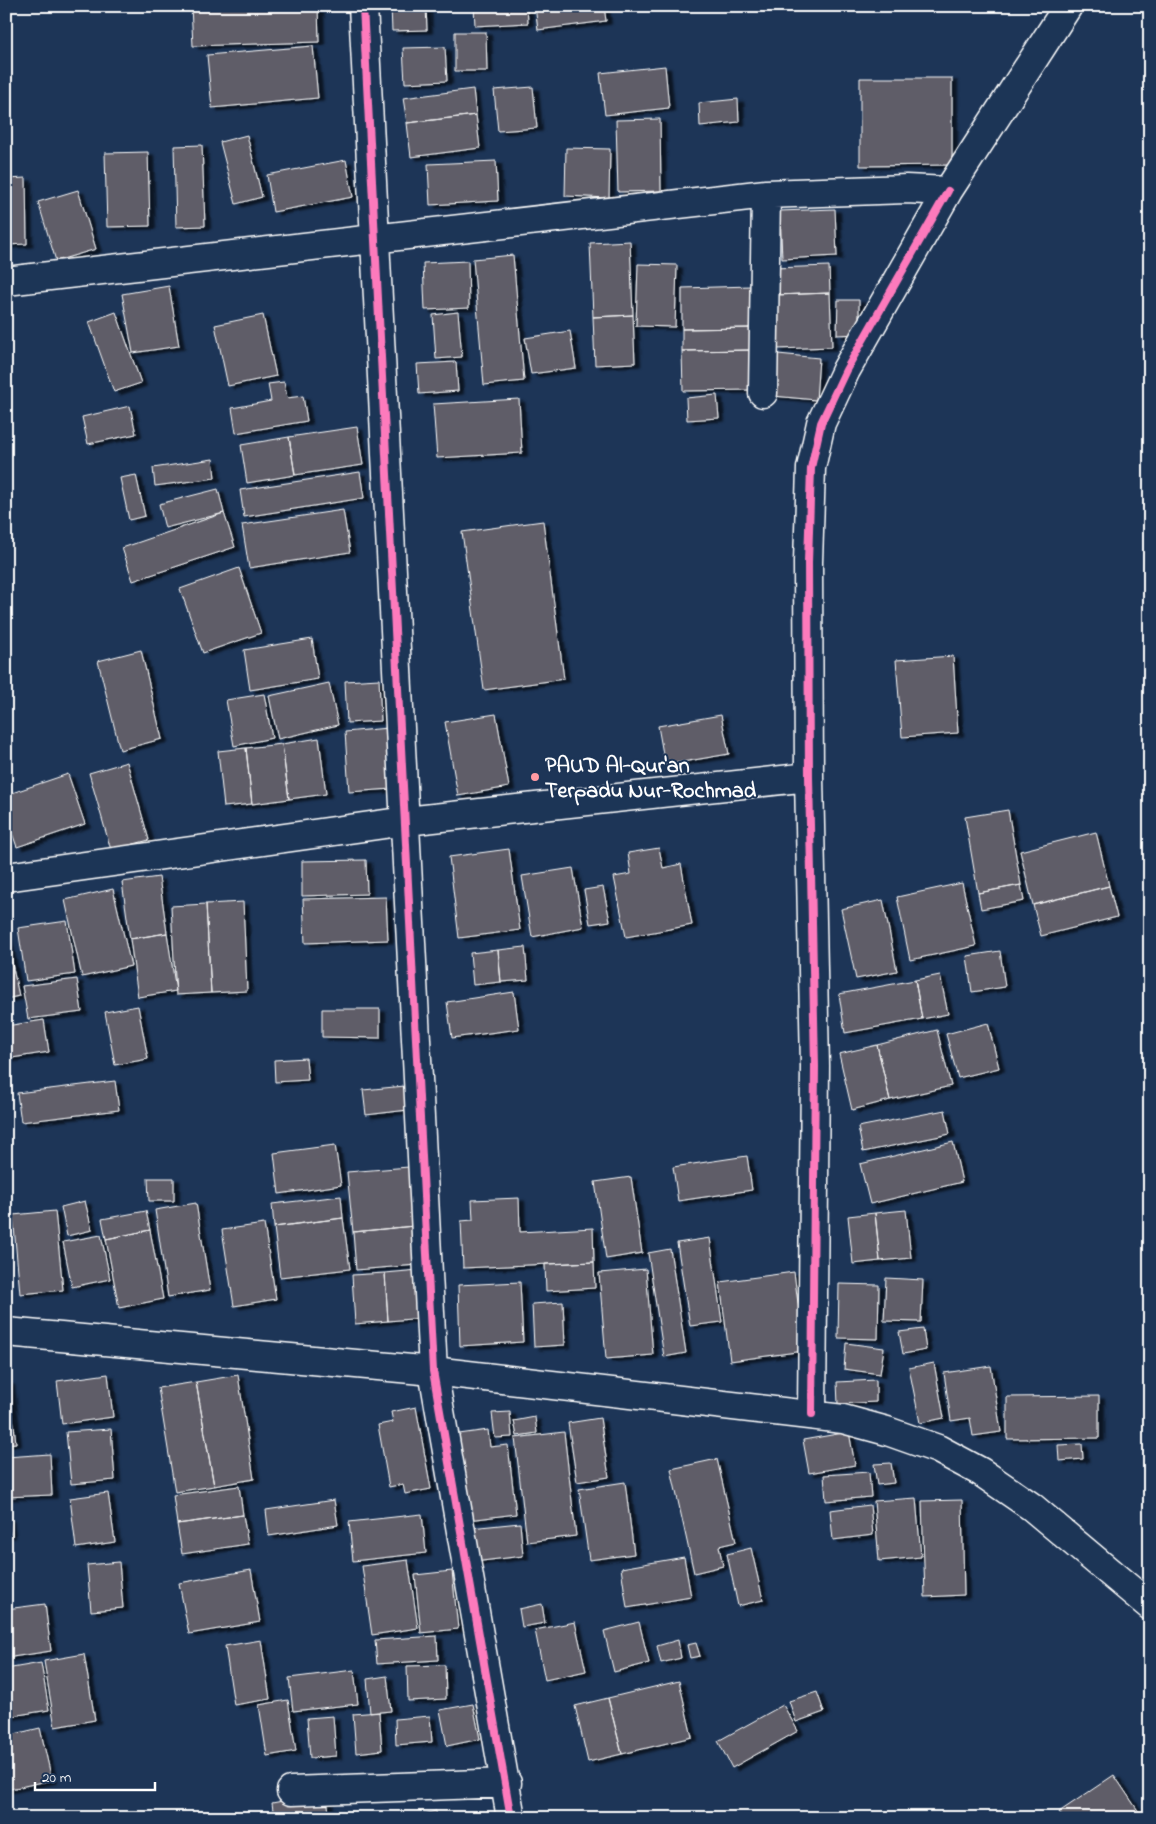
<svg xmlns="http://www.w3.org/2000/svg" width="1156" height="1824" font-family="'Indie Flower',sans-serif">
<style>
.building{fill:#5e5d68;stroke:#fff;filter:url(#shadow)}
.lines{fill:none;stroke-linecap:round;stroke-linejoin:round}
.street-casing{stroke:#fff;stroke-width:31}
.secondary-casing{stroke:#fff;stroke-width:31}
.street{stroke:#1d3557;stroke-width:28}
.secondary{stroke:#1d3557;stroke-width:28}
.cycleway-casing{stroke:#1d3557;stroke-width:11}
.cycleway{stroke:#fd7abc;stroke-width:8}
.poi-dot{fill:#ff9aa2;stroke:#1d3557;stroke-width:2}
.labels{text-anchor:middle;stroke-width:4;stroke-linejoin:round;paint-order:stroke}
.poi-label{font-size:22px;font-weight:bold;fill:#fff;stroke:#1d3557;text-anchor:start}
</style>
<defs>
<filter id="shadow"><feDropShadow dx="5.5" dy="3" stdDeviation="1" flood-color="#0009"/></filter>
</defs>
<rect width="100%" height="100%" fill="#1d3557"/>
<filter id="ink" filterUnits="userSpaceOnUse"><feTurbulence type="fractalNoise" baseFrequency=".02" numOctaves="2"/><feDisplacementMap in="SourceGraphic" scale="10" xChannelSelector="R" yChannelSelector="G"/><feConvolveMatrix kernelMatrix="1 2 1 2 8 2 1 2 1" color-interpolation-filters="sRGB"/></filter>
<g filter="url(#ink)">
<path class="building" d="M191 6H318L319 42 193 46Z
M391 6H426L427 30 392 31Z
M474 6H527L528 23 475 26Z
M535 6H604L606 21 538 30Z
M455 32H486L487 71H455Z
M313 46 318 98 212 108 207 55Z
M445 47 447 81 405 83 403 48Z
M665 66 669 108 605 115 600 73Z
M860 78H952V165L860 166Z
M533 87 537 128 498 131 494 90Z
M473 89 476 115 407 123 403 98Z
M738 99 739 122 700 126 699 103Z
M476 115 480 148 411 157 407 123Z
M660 119 661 191 618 192 616 120Z
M247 135 262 197 236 204 220 142Z
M202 145 205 226 176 227 174 146Z
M566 148 610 149 609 198 565 196Z
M148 152 150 226 107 227 105 153Z
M346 160 353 197 273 212 267 175Z
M496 161 498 201 430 205 428 164Z
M26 178 27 244 6 245V179Z
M78 190 96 249 56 261 38 202Z
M835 209 837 256 782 259 780 211Z
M630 241 633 315 593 317 590 243Z
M513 255 524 381 484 385 473 259Z
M468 261 469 308 425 310 423 263Z
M638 264 677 265 675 327 636 326Z
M829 266 830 293 775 295 774 268Z
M169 286 179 346 133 353 122 294Z
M751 286V328L682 329V288Z
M830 293 832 347 777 349 775 295Z
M838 300H859V334L837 335Z
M116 312 141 383 114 392 89 322Z
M458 312 462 357 436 359 433 315Z
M263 315 276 376 228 386 215 325Z
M633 315 635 363 595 365 593 317Z
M751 328 752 350 682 351V329Z
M570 331 576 368 531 374 525 338Z
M752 350 751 390 683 391 682 351Z
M778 354 819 358 816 400 773 396Z
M456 362 458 391 419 394 417 364Z
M284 382 287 398 303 396 307 421 236 433 232 408 271 401 268 384Z
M717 395 719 418 687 420 686 398Z
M519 399 522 453 437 458 433 404Z
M130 406 136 434 88 444 82 417Z
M357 427 363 465 295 475 289 437Z
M289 437 295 475 247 483 241 445Z
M213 459 215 478 155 486 153 468Z
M360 472 364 498 244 517 240 490Z
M136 475 145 516 129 520 120 478Z
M218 489 224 513 165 528 159 504Z
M343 510 350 552 249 568 242 525Z
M224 513 235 547 133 581 122 548Z
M543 521 564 679 484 690 462 532Z
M239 568 261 633 203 653 180 589Z
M312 639 318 679 250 690 244 650Z
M141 650 162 739 120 750 98 661Z
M953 656 958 733 902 737 896 660Z
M379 679 381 721 347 723 345 681Z
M329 683 338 725 278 739 269 696Z
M264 694 272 738 234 746 226 700Z
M496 714 509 787 458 796 445 722Z
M721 715 729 754 665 765 658 726Z
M388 728 392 789 349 792 345 732Z
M319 738 326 794 289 799 282 744Z
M282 744 289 799 252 804 246 748Z
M246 748 252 804 224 807 218 751Z
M127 762 149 840 111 850 89 773Z
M68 774 85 824 17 847 6 816V795Z
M1008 810 1021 885 978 893 965 817Z
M1096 832 1109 886 1033 905 1020 851Z
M659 848 663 868 681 864 692 925 626 937 614 877 631 874 628 853Z
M509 849 520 930 459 938 449 857Z
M366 860 367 894 302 896V861Z
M573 868 583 927 532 937 522 876Z
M159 877 167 933 130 939 122 882Z
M962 883 976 946 910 960 897 897Z
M1021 885 1024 901 981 909 978 893Z
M1109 886 1117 917 1041 936 1033 905Z
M603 887 610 921 590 924 584 890Z
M113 889 131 966 82 977 65 900Z
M386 897 388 940 305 943 303 899Z
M883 900 897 971 856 979 841 909Z
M243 902 247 991 211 993 206 904Z
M206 904 211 993 176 995 171 906Z
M67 921 75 974 26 981 18 928Z
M167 933 176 991 138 997 130 939Z
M6 934 12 964 6 965Z
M525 947 528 980 501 982 498 950Z
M498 950 501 982 473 985 470 953Z
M1000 951 1005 987 972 992 967 956Z
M12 964 19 996 6 999V965Z
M940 975 948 1014 922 1019 915 980Z
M77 979 82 1012 28 1019 22 986Z
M915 980 922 1019 845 1033 839 994Z
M514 992 519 1029 452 1038 447 1002Z
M138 1006 148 1059 115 1065 105 1012Z
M322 1009H380V1038L322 1037Z
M44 1020 49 1052 6 1059V1026Z
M988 1023 999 1068 958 1078 946 1034Z
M937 1030 951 1086 890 1100 877 1045Z
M877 1045 890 1100 852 1110 839 1054Z
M306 1058 308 1080 275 1082 274 1060Z
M115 1081 119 1110 21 1122 17 1093Z
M405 1086 408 1110 366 1115 363 1090Z
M945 1110 950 1134 863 1152 858 1127Z
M953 1142 962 1182 870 1204 860 1164Z
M335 1145 341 1185 279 1194 274 1153Z
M747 1156 752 1190 678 1201 673 1167Z
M409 1167 414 1226 353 1232 347 1172Z
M631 1177 642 1253 606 1259 595 1182Z
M148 1178H174V1201H149Z
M341 1196 343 1218 274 1227 272 1204Z
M519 1198 520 1232 593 1228 594 1262 463 1268 461 1221 473 1220 472 1200Z
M85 1201 92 1230 67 1236 61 1207Z
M196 1203 210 1290 168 1297 155 1210Z
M906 1210 911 1258 880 1261 875 1213Z
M55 1211 63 1290 20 1294 13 1215Z
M146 1211 150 1230 106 1239 102 1219Z
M875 1213 880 1261 853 1264 848 1216Z
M343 1218 350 1269 280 1277 274 1227Z
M264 1224 276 1299 234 1306 222 1230Z
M414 1226 417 1265 356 1270 353 1232Z
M150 1230 163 1299 119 1308 106 1239Z
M101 1235 110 1279 72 1287 63 1242Z
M710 1238 722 1322 690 1326 677 1243Z
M670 1249 686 1353 664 1357 648 1253Z
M594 1262 595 1288 546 1291 545 1264Z
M646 1269 653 1355 606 1359 599 1273Z
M419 1270 423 1318 388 1321 385 1273Z
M794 1272 804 1351 730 1361 720 1282Z
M385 1273 388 1321 355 1324 352 1275Z
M886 1278 923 1280 921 1322 884 1321Z
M520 1282 523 1342 460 1346 458 1285Z
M839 1284 879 1285 878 1339 838 1338Z
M563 1302 565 1345 534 1347 532 1304Z
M923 1329 926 1350 903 1354 899 1332Z
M846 1343 884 1348 880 1374 844 1369Z
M934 1363 944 1418 920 1423 909 1368Z
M991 1366 1001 1432 973 1436 970 1418 951 1421 944 1373Z
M108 1374 113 1417 62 1424 57 1381Z
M238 1375 254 1479 214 1486 196 1382Z
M876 1380V1402L838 1404 837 1382Z
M6 1382H9L16 1443 6 1444Z
M196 1382 214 1486 175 1492 158 1388Z
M1099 1396V1438L1007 1439V1397Z
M416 1407 431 1489 405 1494 403 1484 389 1487 378 1425 393 1422 391 1412Z
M510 1412 512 1437 495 1438 492 1413Z
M535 1417 537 1433 517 1436 514 1421Z
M600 1418 609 1477 577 1482 568 1423Z
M111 1429 115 1480 71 1484 66 1432Z
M488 1430 490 1447 508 1445 516 1514 469 1520 459 1434Z
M564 1432 576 1536 527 1542 515 1438Z
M849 1432 855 1465 809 1473 803 1440Z
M1082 1444 1083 1459 1059 1461 1058 1445Z
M50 1454 52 1495 6 1497V1457Z
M717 1459 736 1542 719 1546 723 1566 694 1573 671 1469Z
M891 1463 894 1483 877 1485 874 1464Z
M869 1472 871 1497 826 1501 824 1475Z
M625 1482 634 1554 589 1560 579 1489Z
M239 1486 243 1515 177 1524 173 1495Z
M108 1493 115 1542 76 1548 70 1498Z
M916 1498 921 1557 879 1561 874 1501Z
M334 1500 338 1525 269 1536 266 1510Z
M962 1500 964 1595 925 1597 922 1501Z
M870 1505 873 1535 833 1540 830 1510Z
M422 1514 426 1553 353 1561 349 1522Z
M243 1515 248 1544 182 1554 177 1524Z
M6 1518H8L10 1535H6Z
M520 1523 523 1556 474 1562 470 1528Z
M751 1548 763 1600 738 1606 727 1554Z
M684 1557 691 1597 627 1608 621 1568Z
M408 1560 418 1628 372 1635 362 1566Z
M119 1562 123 1608 91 1611 87 1565Z
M251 1570 260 1622 189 1634 179 1583Z
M452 1571 458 1629 421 1633 415 1575Z
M45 1604 51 1651 6 1658V1609Z
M542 1604 545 1623 522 1627 519 1609Z
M575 1622 586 1671 545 1680 535 1630Z
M639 1622 649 1663 614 1672 604 1631Z
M437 1636 438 1660 377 1664 375 1640Z
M261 1640 270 1699 234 1705 225 1646Z
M678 1640 681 1658 661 1663 657 1646Z
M696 1643 700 1656 690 1658 687 1645Z
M84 1654 95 1720 55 1727 44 1661Z
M41 1663 49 1710 6 1717V1669Z
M445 1665 446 1699 408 1701 407 1666Z
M354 1670 358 1704 293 1711 289 1678Z
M387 1676 391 1711 370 1713 367 1679Z
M679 1681 692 1737 622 1754 608 1698Z
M817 1692 824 1712 796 1722 789 1701Z
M608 1698 622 1754 588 1762 575 1706Z
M288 1700 296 1751 267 1756 259 1705Z
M473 1704 480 1739 447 1746 440 1710Z
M783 1705 798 1731 732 1768 718 1741Z
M379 1712 382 1750 356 1753 353 1714Z
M333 1716 336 1756 310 1758 307 1718Z
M430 1716 432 1742 396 1745 395 1719Z
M40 1728 52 1780 6 1790V1736Z
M1114 1775 1143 1818H1063L1059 1812Z
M326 1793 330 1818H274L272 1803Z
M1150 1809V1818H1145L1143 1814Z
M436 1811 437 1818H407Z"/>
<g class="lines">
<defs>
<path id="street" d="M363 6 433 1371 511 1818
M6 281 766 194 906 189 948 191 1068 6
M763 393 766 194
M6 877 406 821 809 777
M812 1414 815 1066 809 777 808 562 811 468 821 423 846 370 948 191
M291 1791 507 1783"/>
<path id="secondary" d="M6 1332 433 1371 843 1419 887 1431 938 1449 981 1472 1032 1507 1150 1606"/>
</defs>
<use href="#street" class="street-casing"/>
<use href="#secondary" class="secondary-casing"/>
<use href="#street" class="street"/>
<use href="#secondary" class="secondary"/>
<defs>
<path id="cycleway" d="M363 6 433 1371 511 1818
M812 1414 815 1066 809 777 808 562 811 468 821 423 846 370 948 191"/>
</defs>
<use href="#cycleway" class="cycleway-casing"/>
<use href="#cycleway" class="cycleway"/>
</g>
</g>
<circle class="poi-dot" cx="535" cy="777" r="5"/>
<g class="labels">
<g class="poi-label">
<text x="545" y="772">PAUD Al-Qur'an<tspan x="545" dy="25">Terpadu Nur-Rochmad</tspan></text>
</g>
</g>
<rect width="1156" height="1824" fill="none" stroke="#1d3557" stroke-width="25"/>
<rect x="12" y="12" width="1131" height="1799" fill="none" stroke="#fff" stroke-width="2" filter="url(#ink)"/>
<path d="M35 1782v8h120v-8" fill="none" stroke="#ffffff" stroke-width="2.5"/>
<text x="42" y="1782" font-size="15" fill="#ffffff" stroke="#1d3557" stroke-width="4" paint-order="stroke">20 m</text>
</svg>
